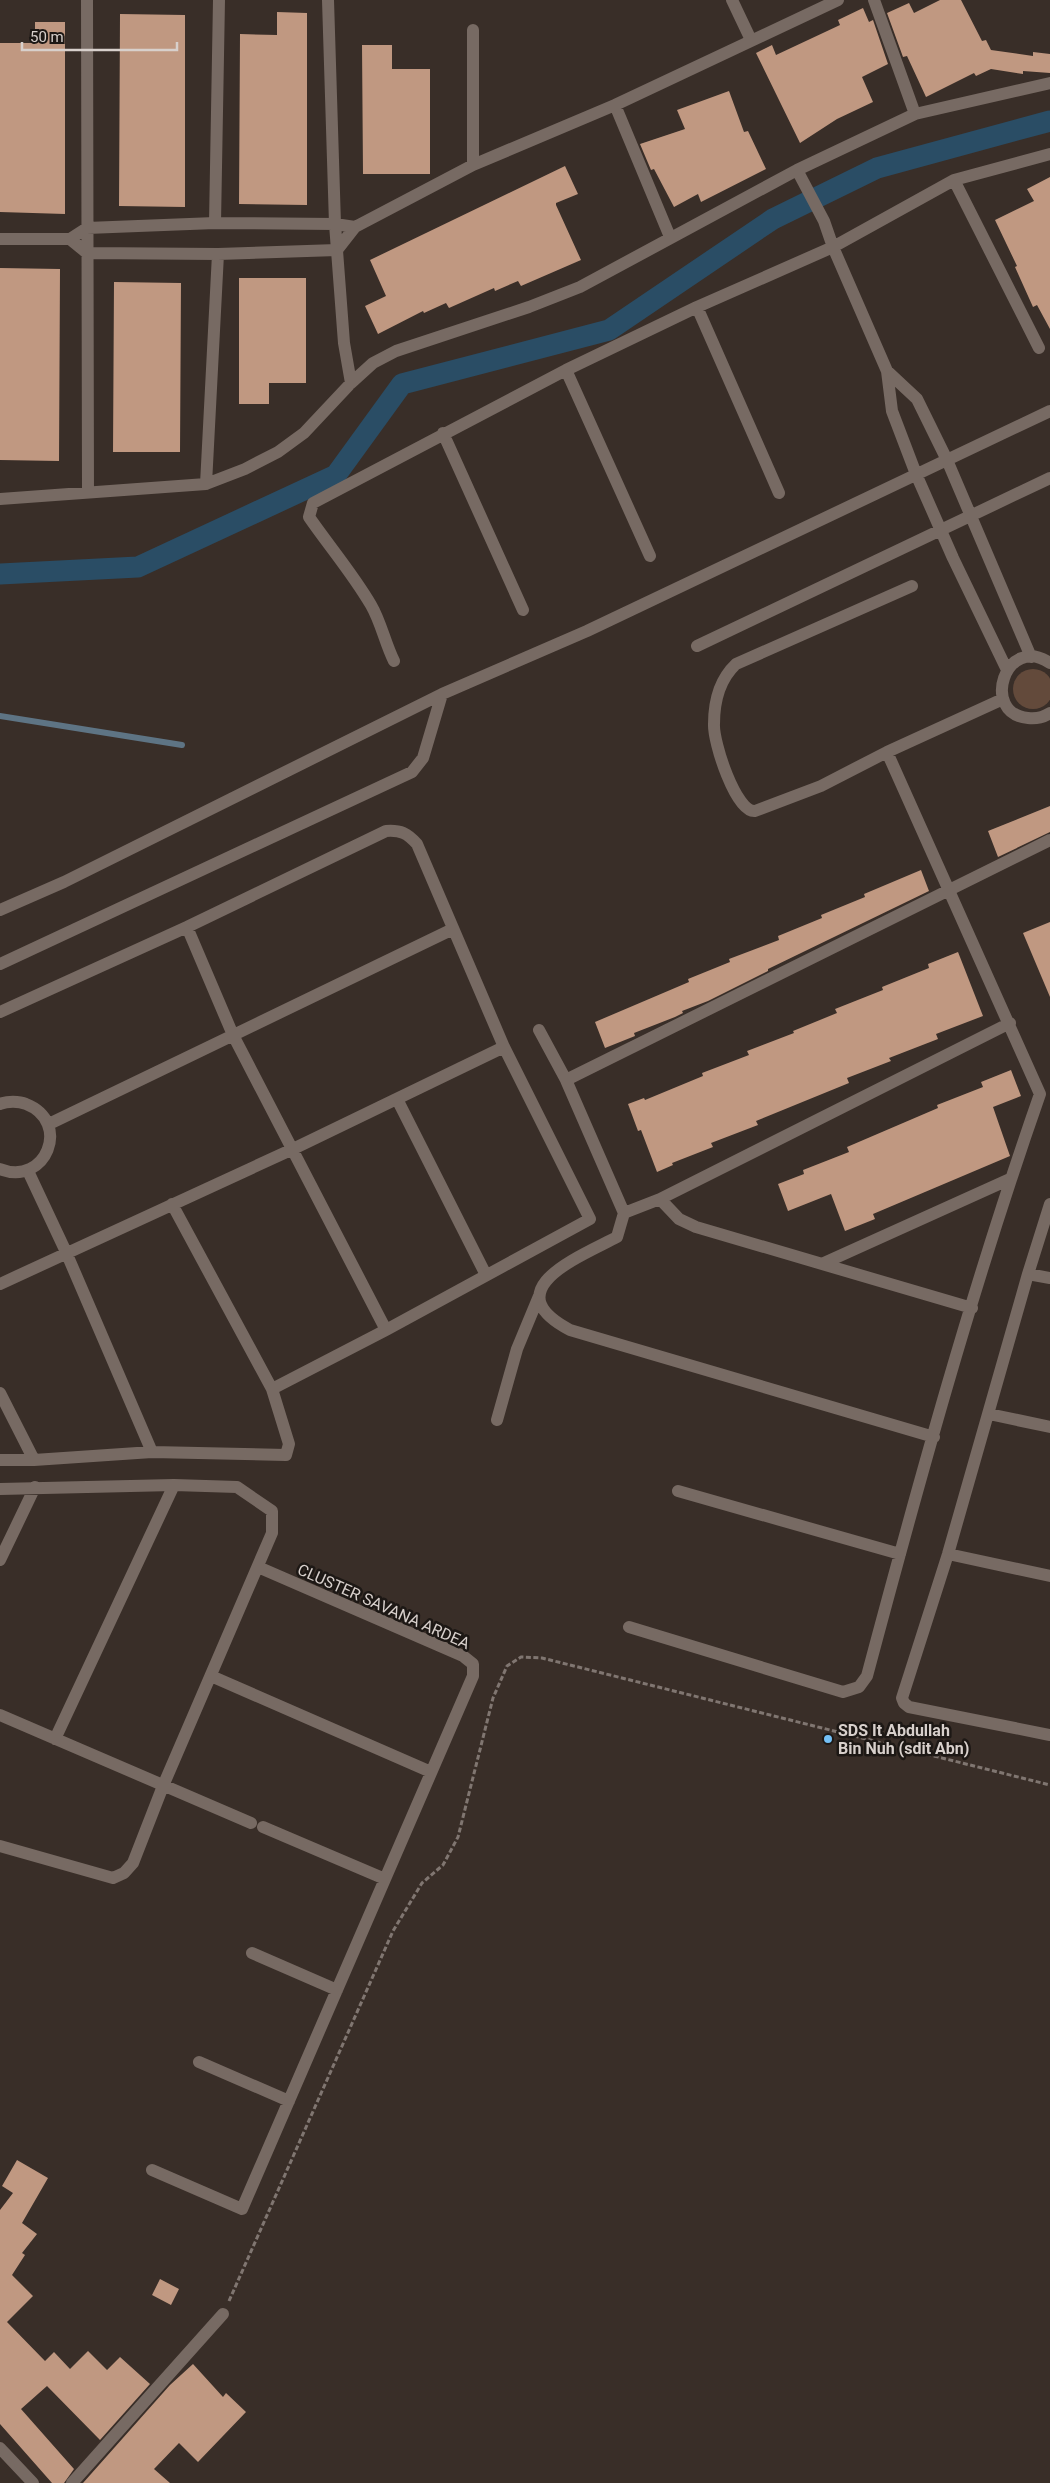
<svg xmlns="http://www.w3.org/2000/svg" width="1050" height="2483" font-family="Roboto,sans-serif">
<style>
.green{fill:#634a3b}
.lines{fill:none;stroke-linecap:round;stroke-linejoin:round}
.stream{stroke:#5e7484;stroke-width:6}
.canal{stroke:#2a4d65;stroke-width:21}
.building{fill:#c09881}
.path{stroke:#807671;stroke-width:3;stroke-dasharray:5 2.5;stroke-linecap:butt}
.minor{stroke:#776a63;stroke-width:12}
.poi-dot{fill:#74c0f6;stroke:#1d1815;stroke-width:2}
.labels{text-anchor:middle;stroke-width:5;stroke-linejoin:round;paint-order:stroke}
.street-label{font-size:16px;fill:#d8d0cc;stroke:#1d1815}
.poi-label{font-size:16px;font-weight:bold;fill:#d8d0cc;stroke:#1d1815;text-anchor:start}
</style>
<rect width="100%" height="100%" fill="#392e28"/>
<path class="green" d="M1013 689a20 20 0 1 1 40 0a20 20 0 1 1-40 0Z"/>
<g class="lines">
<path class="stream" d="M0 716 182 745"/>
<path class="canal" d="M0 574 138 567 336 475 402 384 609 330 773 219 877 168 1050 121"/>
</g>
<path class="building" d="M940 0H961L982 41 986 40 991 50 1033 56V52L1050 54V73L1023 71V74L991 69 976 76 974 73 926 97 907 56 903 57 887 13 909 3 914 13Z
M863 8 869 22 873 20 888 64 862 77 873 102 837 119 800 143 756 53 772 45 776 55 840 25 838 20Z
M277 12 307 13V205L239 204 240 34 277 35Z
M120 14 185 15V207L119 206Z
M35 22H65V214L0 212V43H35Z
M362 45H392V69H430V174H363Z
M729 91 744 132 748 131 766 169 701 202 698 194 674 207 654 169 651 170 640 144 685 129 677 110Z
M565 166 578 194 556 203V205L581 260 521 286 518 281 495 291 494 288 449 308 446 303 424 313 423 311 378 334 365 306 386 296 370 260Z
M1050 177V329L1037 305 1033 307 1015 267 1017 266 995 220 1034 201 1027 189Z
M0 268 60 269 59 461 0 460Z
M239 278H306V383H269V404H239Z
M114 282 181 283 180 452H113Z
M1050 806V832L998 857 988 831Z
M921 870 929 891 768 969V971L708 1001 682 1011 683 1013 675 1017 634 1033 635 1036 605 1048 595 1022 689 982 688 979 730 962 729 959 779 940 778 936 822 918 821 915 865 897 864 894Z
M1050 922V997L1023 933Z
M958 952 983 1016 936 1034 938 1039 889 1058 891 1061 847 1078 849 1083 756 1121 758 1125 711 1143 713 1147 672 1163 673 1165 657 1172 641 1130 638 1131 628 1104 644 1098 645 1100 703 1076 702 1073 749 1055 747 1051 794 1033 793 1031 837 1013 835 1009 883 990 882 987 929 968 928 964Z
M1011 1070 1021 1096 993 1107 1010 1156 873 1214 875 1219 845 1231 831 1194 788 1211 778 1184 804 1174 803 1170 849 1152 847 1147 938 1108 937 1105 983 1087 981 1082Z
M17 2160 48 2178 22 2223 37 2234 22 2253 25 2255 12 2275 33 2296 7 2322 45 2361 54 2352 70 2369 88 2351 107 2370 120 2357 150 2384 100 2440 47 2386 21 2409 74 2469 64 2483H52L0 2424V2210L13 2193 2 2186Z
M160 2279 179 2289 171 2305 152 2295Z
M193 2364 223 2397 226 2393 246 2412 198 2462 179 2443 154 2469 170 2483H83L170 2385Z"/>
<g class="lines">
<path class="path" d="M229 2301 393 1931 422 1883 443 1865 458 1837 493 1698 507 1666 521 1657 542 1658 1050 1785"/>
<path class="minor" d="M87 0 88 491
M328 0 335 224 344 343 351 383
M732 0 751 40
M874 0 915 114
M473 30V165
M615 105 670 237
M797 170 824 221 833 247 887 371 892 411 916 474 953 558 1007 670
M954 180 1039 348
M215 223 219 0
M0 239H70L87 228 215 223 335 224 355 227
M70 239 87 253 218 254 337 250 355 227 473 165 615 105 838 0
M697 307 779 493
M566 370 650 556
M887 371 917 399 947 460 1031 657
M443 433 523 610
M206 484 218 254
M0 499 206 484 245 469 278 452 304 433 351 383 373 363 396 351 529 307 580 287 797 170 915 114 1050 83
M912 586 736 664C719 680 714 701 714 724 713 742 736 813 755 811L821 786 887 752 1003 699
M697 646 1050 478
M394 661C385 643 381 622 371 605 353 574 329 546 309 517L313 503 566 370 697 307 833 247 954 180 1050 154
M1050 663C1005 633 980 714 1028 718 1036 719 1044 717 1050 713
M0 910 64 882 442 694 587 631 1050 411
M187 927 233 1035 386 1330
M0 964 412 772 423 758 442 694
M0 1012 187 927 386 831C401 830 407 833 417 844L504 1047 590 1219 386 1330 272 1389
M539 1030 566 1080 624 1213 617 1237C579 1257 494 1290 570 1330L934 1437
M566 1080 1050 840
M397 1099 486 1275
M0 1104C7 1101 19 1101 26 1104 72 1122 46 1187 0 1169
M49 1124 453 929
M28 1171 66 1252 152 1452
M660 1199 679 1219 696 1227 972 1308
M1050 1204 1028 1274 948 1554 902 1698 904 1703 909 1707 1050 1735
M624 1213 660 1199 1010 1023
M824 1263 1010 1179
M1028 1274 1050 1278
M0 1284 293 1149 504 1047
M0 1393 34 1460
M989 1414 1050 1427
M497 1420 517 1349 539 1296
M0 1460H34L152 1452 286 1455 289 1444 272 1389 172 1204
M0 1489 174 1485 237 1487 272 1511V1533L163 1786 133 1863 124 1873 113 1878 0 1846
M678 1491 900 1554
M948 1554 1050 1576
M0 1560 35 1487
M629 1627 843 1692 859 1687 867 1676C919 1481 973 1285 1040 1094L887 752
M211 1676 431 1772
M0 1715 251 1823
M55 1739 174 1485
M263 1827 385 1879
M252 1953 337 1990
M199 2062 289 2101
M152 2170 242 2209 473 1676V1664L463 1656 258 1567
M0 2448 33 2483
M72 2483 223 2314"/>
</g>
<circle class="poi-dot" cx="828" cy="1739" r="5"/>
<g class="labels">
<g class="street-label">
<text transform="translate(384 1606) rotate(24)" y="6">CLUSTER SAVANA ARDEA</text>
</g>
<g class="poi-label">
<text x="838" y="1736">SDS It Abdullah<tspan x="838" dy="18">Bin Nuh (sdit Abn)</tspan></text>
</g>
</g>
<path d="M22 42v8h155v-8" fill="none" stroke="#d8d0cc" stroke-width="2.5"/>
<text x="30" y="42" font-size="15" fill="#d8d0cc" stroke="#1d1815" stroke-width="4" paint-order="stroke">50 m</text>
</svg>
